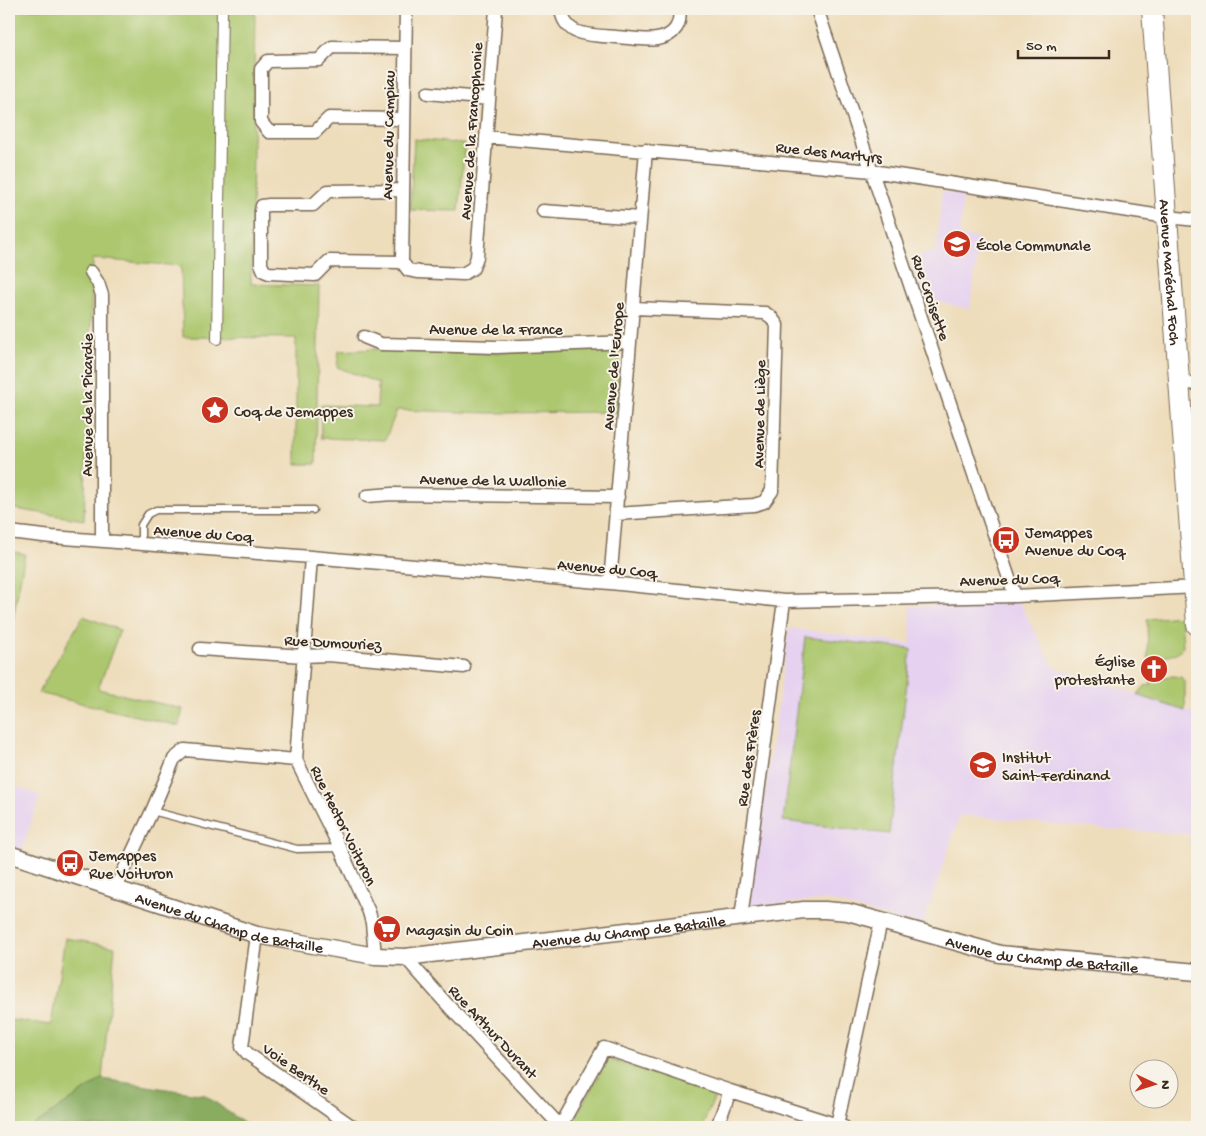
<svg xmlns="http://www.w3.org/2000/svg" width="1206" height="1136" font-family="'Gochi Hand',sans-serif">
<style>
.built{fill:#e6d2f0}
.green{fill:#acc76e;stroke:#747846}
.forest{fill:#89ac61;stroke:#626b40}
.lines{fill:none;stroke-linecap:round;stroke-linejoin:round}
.service-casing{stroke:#7a6955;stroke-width:9}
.pedestrian-casing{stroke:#7a6955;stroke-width:12}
.minor-casing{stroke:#7a6955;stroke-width:15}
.tertiary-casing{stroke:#7a6955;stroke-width:19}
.primary-casing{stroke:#7a6955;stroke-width:22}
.service{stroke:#fff;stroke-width:6}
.pedestrian{stroke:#fff;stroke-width:10}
.minor{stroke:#fff;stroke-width:12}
.tertiary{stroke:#fff;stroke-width:16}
.primary{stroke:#fff;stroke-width:20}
.labels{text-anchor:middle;stroke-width:4;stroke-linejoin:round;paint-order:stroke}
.street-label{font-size:16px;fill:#3b2a1e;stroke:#f7f3e8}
.poi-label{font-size:16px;fill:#3b2a1e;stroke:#f7f3e8;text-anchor:start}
</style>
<rect width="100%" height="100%" fill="#f7f3e8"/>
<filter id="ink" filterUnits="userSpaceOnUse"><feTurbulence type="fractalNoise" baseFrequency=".02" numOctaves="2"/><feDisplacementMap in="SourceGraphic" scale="10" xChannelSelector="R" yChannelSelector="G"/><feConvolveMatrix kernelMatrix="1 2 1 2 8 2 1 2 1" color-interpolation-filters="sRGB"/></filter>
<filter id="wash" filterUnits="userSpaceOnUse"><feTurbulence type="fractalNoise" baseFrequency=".0096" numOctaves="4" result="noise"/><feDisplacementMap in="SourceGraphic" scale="20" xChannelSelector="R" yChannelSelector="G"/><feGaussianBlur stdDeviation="1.12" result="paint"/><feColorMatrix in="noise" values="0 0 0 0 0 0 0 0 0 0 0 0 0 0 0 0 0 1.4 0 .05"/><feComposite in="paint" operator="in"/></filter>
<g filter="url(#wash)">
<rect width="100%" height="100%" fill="#edb"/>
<path class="built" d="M942 191 963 195 960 226V236L979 238 970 309 935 301 926 304 910 260 936 250Z
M1019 602 1054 667 1197 714V842H1189L1190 834 1116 830 960 815 922 927 828 900 749 906 789 628 911 644 910 606Z
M9 784 40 795 20 857 9 854Z"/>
<path class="green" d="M9 9H255L251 284 319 286 316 464H296V338L183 337 181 266 93 259 84 520 9 508Z
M414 139 465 144 459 211 410 210Z
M612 348 620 354 618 412 488 413 397 410 385 440 321 438 320 405 377 407 378 383 337 367 339 351 377 349 489 353Z
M9 551 25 554 9 641Z
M83 616 120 630 98 689 183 709 179 726 38 693Z
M1181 616 1183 646C1177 658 1160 657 1148 658L1147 619Z
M805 637 911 649 889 834 783 821Z
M1173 676 1181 677 1185 683V711L1137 695 1145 686 1151 685 1150 678Z
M65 938 115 947 102 1079 31 1127H9V1020L51 1025Z
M608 1059 716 1094 702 1127H575L571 1125Z"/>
<path class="forest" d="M102 1079 205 1095 249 1127H31Z"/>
</g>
<g filter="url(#ink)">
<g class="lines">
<defs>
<path id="service" d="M141 544V525L148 514 156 510H313
M152 811 297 849 340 848"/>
<path id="pedestrian" d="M217 339 222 9"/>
<path id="minor" d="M561 9C562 18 566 26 575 31 586 36 605 36 617 37 636 38 664 46 676 28 680 22 680 15 679 9
M817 9 1015 596
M428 93 489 99
M404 119 329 118 315 132H269L261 122V69L268 61 319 60 332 47 405 48
M486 137 872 171 1167 217 1197 220
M543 211 640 218
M402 262 329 261 315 275 269 273 264 271 261 264V211L262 206 269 205H313L328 191 403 190
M402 262 408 270 419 272 463 274 473 268 477 257 496 9
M402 262 406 9
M91 272 98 283 102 295V541
M364 337 381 344 497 347 630 342
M1179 382 1197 384
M367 496 392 494 618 497
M616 514 754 505 764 502 772 491 777 325 771 317 765 313 633 308
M9 532 52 537 311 557 610 583 784 601 1015 596 1197 587
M311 557 296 760 340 848 369 912 372 923 375 956
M610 583 646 150
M200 649 304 656 328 655 464 667
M115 889 152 811 174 759 185 750 296 760
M741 918 784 601
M257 935 242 1047 248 1054 353 1127
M405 957 444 1001 561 1127
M837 1125 881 921
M560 1127 604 1048 730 1091 844 1127
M717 1127 730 1091"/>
<g id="tertiary">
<path id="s1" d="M9 854 257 935 375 956 405 957 804 910H825L848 912 1000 954 1197 972"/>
</g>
<g id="primary">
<path id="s2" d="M1152 9 1167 217 1197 625"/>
</g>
</defs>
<use href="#service" class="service-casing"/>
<use href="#pedestrian" class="pedestrian-casing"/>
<use href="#minor" class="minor-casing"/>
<use href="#tertiary" class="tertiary-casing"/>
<use href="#primary" class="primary-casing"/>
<use href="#service" class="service"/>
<use href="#pedestrian" class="pedestrian"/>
<use href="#minor" class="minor"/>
<use href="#tertiary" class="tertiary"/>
<use href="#primary" class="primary"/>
</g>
</g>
<defs>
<symbol id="school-disc" viewBox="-11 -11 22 22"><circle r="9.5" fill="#c8321e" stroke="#f7f3e8"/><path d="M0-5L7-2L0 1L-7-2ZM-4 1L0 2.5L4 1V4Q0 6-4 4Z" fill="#fff"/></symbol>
<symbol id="sight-disc" viewBox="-11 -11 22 22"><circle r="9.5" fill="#c8321e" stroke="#f7f3e8"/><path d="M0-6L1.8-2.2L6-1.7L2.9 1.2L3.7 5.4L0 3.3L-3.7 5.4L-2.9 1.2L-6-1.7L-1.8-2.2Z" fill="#fff"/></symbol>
<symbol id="bus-disc" viewBox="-11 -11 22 22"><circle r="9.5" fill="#c8321e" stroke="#f7f3e8"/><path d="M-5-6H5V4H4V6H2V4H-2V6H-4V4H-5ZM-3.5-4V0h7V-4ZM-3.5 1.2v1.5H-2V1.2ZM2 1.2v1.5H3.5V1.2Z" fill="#fff"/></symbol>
<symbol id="church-disc" viewBox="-11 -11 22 22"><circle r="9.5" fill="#c8321e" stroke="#f7f3e8"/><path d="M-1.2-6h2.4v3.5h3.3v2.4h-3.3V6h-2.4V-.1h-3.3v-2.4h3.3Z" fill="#fff"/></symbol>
<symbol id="supermarket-disc" viewBox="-11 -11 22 22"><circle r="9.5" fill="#c8321e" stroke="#f7f3e8"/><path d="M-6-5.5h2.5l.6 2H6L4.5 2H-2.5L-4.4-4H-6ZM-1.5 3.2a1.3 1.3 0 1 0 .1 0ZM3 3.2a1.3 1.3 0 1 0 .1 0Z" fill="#fff"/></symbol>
</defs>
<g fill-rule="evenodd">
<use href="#school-disc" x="941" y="228" width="32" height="32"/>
<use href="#sight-disc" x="199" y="394" width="32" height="32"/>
<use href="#bus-disc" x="990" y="524" width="32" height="32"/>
<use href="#church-disc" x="1138" y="653" width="32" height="32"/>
<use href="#school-disc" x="967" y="749" width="32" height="32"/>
<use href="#bus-disc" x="54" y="847" width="32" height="32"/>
<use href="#supermarket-disc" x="371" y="913" width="32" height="32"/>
</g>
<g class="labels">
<g class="street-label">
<text transform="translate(470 131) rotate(-86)" y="6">Avenue de la Francophonie</text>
<text transform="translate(387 135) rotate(-89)" y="6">Avenue du Campiau</text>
<text transform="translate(829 151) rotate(6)" y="6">Rue des Martyrs</text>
<text dy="6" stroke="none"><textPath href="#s2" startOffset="264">Avenue Maréchal Foch</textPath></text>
<text transform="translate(932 297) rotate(71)" y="6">Rue Croisette</text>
<text x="496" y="334">Avenue de la France</text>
<text transform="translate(612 366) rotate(-85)" y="6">Avenue de l'Europe</text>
<text transform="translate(86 405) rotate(-90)" y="6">Avenue de la Picardie</text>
<text transform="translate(758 414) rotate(-89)" y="6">Avenue de Liège</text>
<text transform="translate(493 479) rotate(1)" y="6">Avenue de la Wallonie</text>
<text transform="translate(203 532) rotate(4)" y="6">Avenue du Coq</text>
<text transform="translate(607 567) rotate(5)" y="6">Avenue du Coq</text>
<text transform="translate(1009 578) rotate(-2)" y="6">Avenue du Coq</text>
<text transform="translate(333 641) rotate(3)" y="6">Rue Dumouriez</text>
<text transform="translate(747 758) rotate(-82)" y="6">Rue des Frères</text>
<text transform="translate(345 825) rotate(64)" y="6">Rue Hector Voituron</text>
<text dy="6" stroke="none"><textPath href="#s1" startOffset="231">Avenue du Champ de Bataille</textPath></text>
<text dy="6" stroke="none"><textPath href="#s1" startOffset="636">Avenue du Champ de Bataille</textPath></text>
<text dy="6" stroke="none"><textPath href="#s1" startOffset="1056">Avenue du Champ de Bataille</textPath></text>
<text transform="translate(494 1031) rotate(47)" y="6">Rue Arthur Durant</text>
<text transform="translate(297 1068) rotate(35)" y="6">Voie Berthe</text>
</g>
<g class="poi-label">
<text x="976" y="250">École Communale</text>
<text x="234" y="416">Coq de Jemappes</text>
<text x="1025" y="537">Jemappes<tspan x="1025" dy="18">Avenue du Coq</tspan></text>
<text x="1135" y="666" text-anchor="end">Église<tspan x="1135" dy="18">protestante</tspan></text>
<text x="1002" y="762">Institut<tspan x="1002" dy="18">Saint-Ferdinand</tspan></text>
<text x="89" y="860">Jemappes<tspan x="89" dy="18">Rue Voituron</tspan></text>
<text x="406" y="935">Magasin du Coin</text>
</g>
</g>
<rect width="1206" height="1136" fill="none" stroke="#f7f3e8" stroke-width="30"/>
<g transform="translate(1154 1084) rotate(94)"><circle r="24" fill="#f7f3e8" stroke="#aca397"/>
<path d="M0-4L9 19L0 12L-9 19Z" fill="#c8321e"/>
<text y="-8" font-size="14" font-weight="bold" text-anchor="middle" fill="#3b2a1e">N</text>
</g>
<path d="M1018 50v8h91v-8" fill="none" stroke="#3b2a1e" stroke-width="2.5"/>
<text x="1026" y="50" font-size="15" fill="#3b2a1e" stroke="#f7f3e8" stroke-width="4" paint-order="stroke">50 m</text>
</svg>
